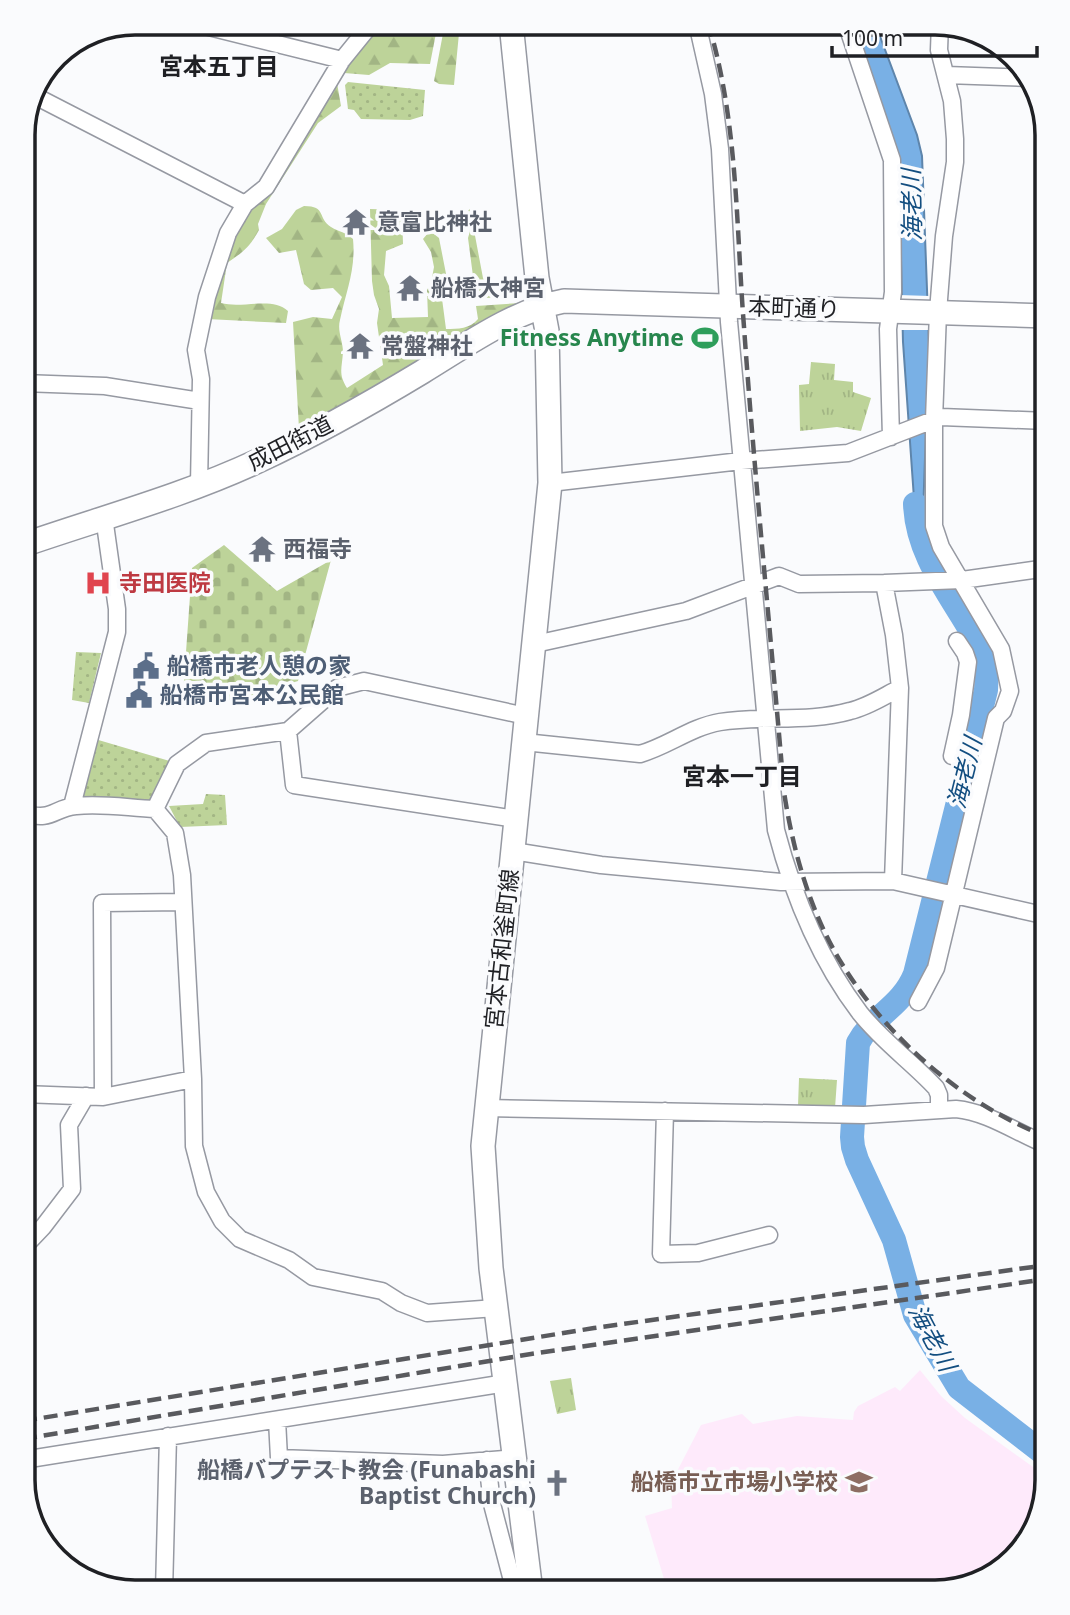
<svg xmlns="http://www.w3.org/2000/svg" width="1070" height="1615" font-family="'Noto Sans','Noto Sans JP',sans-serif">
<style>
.education{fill:#feeafb}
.grass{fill:url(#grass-tufts)}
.forest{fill:url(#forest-firs)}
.cemetery{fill:url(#cemetery-stones)}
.park{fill:url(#park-dots)}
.water{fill:#79b0e5;stroke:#5e85ab;stroke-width:2}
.pier{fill:#fafbfd}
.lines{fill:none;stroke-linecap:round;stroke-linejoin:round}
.river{stroke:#79b0e5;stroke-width:24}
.street-casing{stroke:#9699a2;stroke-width:19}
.secondary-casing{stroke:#9699a2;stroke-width:26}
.street{stroke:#fff;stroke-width:16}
.secondary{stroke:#fff;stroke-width:23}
.rail{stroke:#595a5e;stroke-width:4.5;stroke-dasharray:14 7;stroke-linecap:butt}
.labels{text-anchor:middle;stroke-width:7;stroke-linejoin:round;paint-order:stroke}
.worship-label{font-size:23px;font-weight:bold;fill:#5b616d;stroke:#fafbfd;text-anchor:start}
.street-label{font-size:23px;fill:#1f2024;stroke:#fafbfd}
.leisure-label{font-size:23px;font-weight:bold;fill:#27864d;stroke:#fafbfd;text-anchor:end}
.health-label{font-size:23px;font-weight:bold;fill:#be3a42;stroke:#fafbfd;text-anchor:start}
.service-label{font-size:23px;font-weight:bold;fill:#4e5e75;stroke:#fafbfd;text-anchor:start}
.education-label{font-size:23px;font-weight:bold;fill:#785e54;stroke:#fafbfd;text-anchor:end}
.neighbourhood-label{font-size:24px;font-weight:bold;fill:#1f2024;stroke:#fafbfd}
.water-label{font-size:24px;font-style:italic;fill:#134e80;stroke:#fafbfd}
.rim{fill:none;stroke:#1f2024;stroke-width:3.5}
</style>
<defs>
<pattern id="grass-tufts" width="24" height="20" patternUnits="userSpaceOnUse" patternTransform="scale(1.75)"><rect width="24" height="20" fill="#bdd399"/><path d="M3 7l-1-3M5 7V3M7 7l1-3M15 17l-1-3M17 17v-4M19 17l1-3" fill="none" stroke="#a2b584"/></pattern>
<pattern id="forest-firs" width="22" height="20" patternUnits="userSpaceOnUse" patternTransform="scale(1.75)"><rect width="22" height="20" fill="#bdd399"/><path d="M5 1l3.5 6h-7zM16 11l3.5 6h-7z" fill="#a2b584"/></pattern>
<pattern id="cemetery-stones" width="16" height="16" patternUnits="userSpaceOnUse" patternTransform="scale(1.75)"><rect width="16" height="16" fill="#bdd399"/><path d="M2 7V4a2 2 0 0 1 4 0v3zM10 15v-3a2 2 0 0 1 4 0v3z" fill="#a2b584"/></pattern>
<pattern id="park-dots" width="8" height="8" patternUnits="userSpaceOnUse" patternTransform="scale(1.75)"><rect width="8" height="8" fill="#bdd399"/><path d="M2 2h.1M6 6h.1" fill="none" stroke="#a2b584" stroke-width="1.8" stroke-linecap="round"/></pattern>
</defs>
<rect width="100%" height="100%" fill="#fafbfd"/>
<path class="education" d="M920 1370 941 1396 965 1418 1047 1477 1032 1536 999 1570 849 1592H668L645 1516 672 1508 671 1483 701 1425 742 1414 753 1424 797 1416 853 1420 854 1412 858 1406 895 1387 900 1391Z"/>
<path class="grass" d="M811 362 835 364 834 380 853 382V392L871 398 861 431 837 427 800 431 799 385 809 384Z
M799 1078 837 1080 835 1108 798 1106Z
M571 1378 576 1410 557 1414 550 1381Z"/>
<path class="forest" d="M379 23H413L423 28 425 23H438L430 64 390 63 369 75 344 73 342 69Z
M445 23H460L454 85 439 84 434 81Z
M334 82 337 83 341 106 318 123 266 204 258 224 259 230C249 248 243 252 227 263L221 303C243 309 272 296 288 311L286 323 207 319 231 234Z
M304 206C327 206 317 218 331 227 339 232 346 232 353 239 356 270 346 291 340 320 337 331 343 341 343 352 342 368 338 374 347 388L383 365 377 323 379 309 374 295 372 281 370 209 402 210 403 244 386 251 384 275 389 286 392 318 428 317 427 290 431 283 434 267 431 252 423 239 428 233 434 234 439 238 448 284 441 291 446 329C458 329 470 329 478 319L476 306 520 303 521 305 299 429 293 322 313 317 332 319 342 297 333 288 311 290 304 284 296 250 279 253 266 238 282 229 296 210Z
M470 209 483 278 497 297 476 299 468 238 470 231 467 212Z"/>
<path class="cemetery" d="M224 545 277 591 331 560 298 681 247 697 182 708 192 568Z"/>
<path class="park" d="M348 82 425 90 423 116 410 120 361 119 354 110 348 109 345 85Z
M76 652 101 653 89 703 72 700Z
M95 739 173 762 152 801 83 796Z
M206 794 225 795 227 825 180 827 169 806 203 804Z"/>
<path class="water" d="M851 23H875L917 135 922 156 929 343 922 544 916 527 903 342 899 177Z"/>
<path class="pier" d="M899 295 930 296 931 330H899Z"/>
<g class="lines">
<path class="river" d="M915 504C917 562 960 605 984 655L987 667 986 690 915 974C901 1008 873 1015 858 1043L852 1137 853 1147 857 1160 894 1240 915 1315 959 1388 1047 1456"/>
<defs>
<path id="street" d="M193 23 342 60
M697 23 713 94 720 149 729 322 776 830C793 895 819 959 860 1013 883 1042 912 1062 936 1088L939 1095V1110
M846 23 892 160 893 292 888 329 891 437
M946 75 1031 78
M37 97 245 204
M23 383 105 386 200 401
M550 483 741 461 848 453 941 417 1047 421
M199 485 201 379 196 350 207 297 228 233 245 204 266 187 342 60 372 23
M884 583 894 635 900 688 893 881
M535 644 686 611 779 576 799 584 884 583 962 580 1047 568
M288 731 294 785 516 819
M524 742 640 754C668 746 691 727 720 722 763 715 808 723 850 711 868 707 884 696 900 688
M952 756 961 715 968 662 965 653 957 641
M72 806 117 632V609L104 517
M155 809 177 764 206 743 288 731 337 688 364 681 526 716
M23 813C53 822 53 808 76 806 102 803 129 808 155 809L175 833 182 875 193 1079 194 1146 206 1192 222 1221 240 1239 289 1260 313 1277 382 1291 401 1303 427 1313 496 1308
M513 851 601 865 781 882 893 881 1047 916
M918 1002 936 968 996 718 1003 711 1010 691 1001 649 941 547 934 526V420L938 312 944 236 955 162V139L952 101 939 50 940 23
M23 1094 103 1097 193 1079
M103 1097 102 903 182 902
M485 1108 864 1115 956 1109C988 1112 1017 1133 1047 1145
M665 1111 661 1254 698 1253 769 1235
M23 1248 43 1227 72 1189 69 1125 86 1096
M277 1420 279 1458 443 1464 515 1458
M23 1460 506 1383
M487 1460 492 1504 515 1592
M164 1592 168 1436"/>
<path id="secondary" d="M511 23 537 278 547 331 550 483 483 1146 491 1268 531 1592
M23 545C101 518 183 496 258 461 314 435 369 404 422 372 465 346 515 310 564 301L1047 316"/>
</defs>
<use href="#street" class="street-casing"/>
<use href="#secondary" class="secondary-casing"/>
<use href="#street" class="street"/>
<use href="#secondary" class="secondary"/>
<path class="rail" d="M708 23C738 120 736 226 744 327 755 482 771 637 784 792 793 851 810 912 842 964 889 1040 963 1104 1047 1137
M23 1421 594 1328 1047 1265
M23 1439 531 1354 1047 1279"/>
</g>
<defs>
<symbol id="temple-bare" viewBox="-9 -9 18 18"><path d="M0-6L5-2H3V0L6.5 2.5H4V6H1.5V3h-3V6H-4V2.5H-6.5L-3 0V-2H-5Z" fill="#6b7280" stroke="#fafbfd" stroke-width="2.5" paint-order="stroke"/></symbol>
<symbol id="stadium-bare" viewBox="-9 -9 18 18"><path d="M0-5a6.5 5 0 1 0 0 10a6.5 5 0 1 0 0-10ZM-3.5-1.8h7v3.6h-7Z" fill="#2e9e5b" stroke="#fafbfd" stroke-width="2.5" paint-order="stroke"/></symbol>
<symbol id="hospital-bare" viewBox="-9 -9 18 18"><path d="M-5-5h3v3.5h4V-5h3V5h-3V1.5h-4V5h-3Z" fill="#e0444e" stroke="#fafbfd" stroke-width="2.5" paint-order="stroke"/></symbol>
<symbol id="civic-bare" viewBox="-9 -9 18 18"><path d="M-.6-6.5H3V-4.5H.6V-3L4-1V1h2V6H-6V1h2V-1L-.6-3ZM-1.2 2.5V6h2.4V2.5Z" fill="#5c6f8a" stroke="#fafbfd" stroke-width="2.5" paint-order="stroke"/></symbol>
<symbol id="school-bare" viewBox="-9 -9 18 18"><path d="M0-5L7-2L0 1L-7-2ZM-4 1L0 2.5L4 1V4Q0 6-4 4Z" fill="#8d6e63" stroke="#fafbfd" stroke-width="2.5" paint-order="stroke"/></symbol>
<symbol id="church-bare" viewBox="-9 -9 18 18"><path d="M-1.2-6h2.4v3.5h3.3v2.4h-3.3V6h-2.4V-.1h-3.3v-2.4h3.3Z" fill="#6b7280" stroke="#fafbfd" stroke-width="2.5" paint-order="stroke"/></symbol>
</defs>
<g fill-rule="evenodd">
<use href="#temple-bare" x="337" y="203" width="38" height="38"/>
<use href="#temple-bare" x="391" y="269" width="38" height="38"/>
<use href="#stadium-bare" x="686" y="319" width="38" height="38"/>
<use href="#temple-bare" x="341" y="327" width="38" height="38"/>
<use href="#temple-bare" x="243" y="530" width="38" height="38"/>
<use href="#hospital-bare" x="79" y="564" width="38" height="38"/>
<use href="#civic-bare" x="127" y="647" width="38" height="38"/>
<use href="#civic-bare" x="120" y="676" width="38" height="38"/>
<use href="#school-bare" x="840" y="1463" width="38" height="38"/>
<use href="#church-bare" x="538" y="1464" width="38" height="38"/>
</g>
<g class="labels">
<g class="worship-label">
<text x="377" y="230">意富比神社</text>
<text x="431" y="296">船橋大神宮</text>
<text x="381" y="354">常盤神社</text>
<text x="283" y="557">西福寺</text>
<text x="536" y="1478" text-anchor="end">船橋バプテスト教会 (Funabashi<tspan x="536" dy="26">Baptist Church)</tspan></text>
</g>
<g class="street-label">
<text transform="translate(794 308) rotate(2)" y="8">本町通り</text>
<text transform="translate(290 443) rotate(-27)" y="8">成田街道</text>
<text transform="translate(502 949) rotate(-84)" y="8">宮本古和釜町線</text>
</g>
<g class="leisure-label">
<text x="684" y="346">Fitness Anytime</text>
</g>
<g class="health-label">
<text x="119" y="591">寺田医院</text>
</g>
<g class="service-label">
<text x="167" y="674">船橋市老人憩の家</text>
<text x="160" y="703">船橋市宮本公民館</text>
</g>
<g class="education-label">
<text x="838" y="1490">船橋市立市場小学校</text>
</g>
<g class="neighbourhood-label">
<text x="219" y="75">宮本五丁目</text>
<text x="742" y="785">宮本一丁目</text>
</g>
<g class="water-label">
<text transform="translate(912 205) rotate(-91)" y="8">海老川</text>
<text transform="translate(965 773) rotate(-76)" y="8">海老川</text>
<text transform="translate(932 1338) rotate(62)" y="8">海老川</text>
</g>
</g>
<path d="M0 0H1070V1615H0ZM135 35H935A100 100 0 0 1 1035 135V1480A100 100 0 0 1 935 1580H135A100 100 0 0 1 35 1480V135A100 100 0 0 1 135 35Z" fill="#fafbfd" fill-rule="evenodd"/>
<path class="rim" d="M135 35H935A100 100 0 0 1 1035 135V1480A100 100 0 0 1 935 1580H135A100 100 0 0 1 35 1480V135A100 100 0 0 1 135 35Z"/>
<path d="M832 46v10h205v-10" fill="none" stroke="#1f2024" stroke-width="3.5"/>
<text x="842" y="46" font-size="21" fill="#1f2024" stroke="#fafbfd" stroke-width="5" paint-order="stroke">100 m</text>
</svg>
